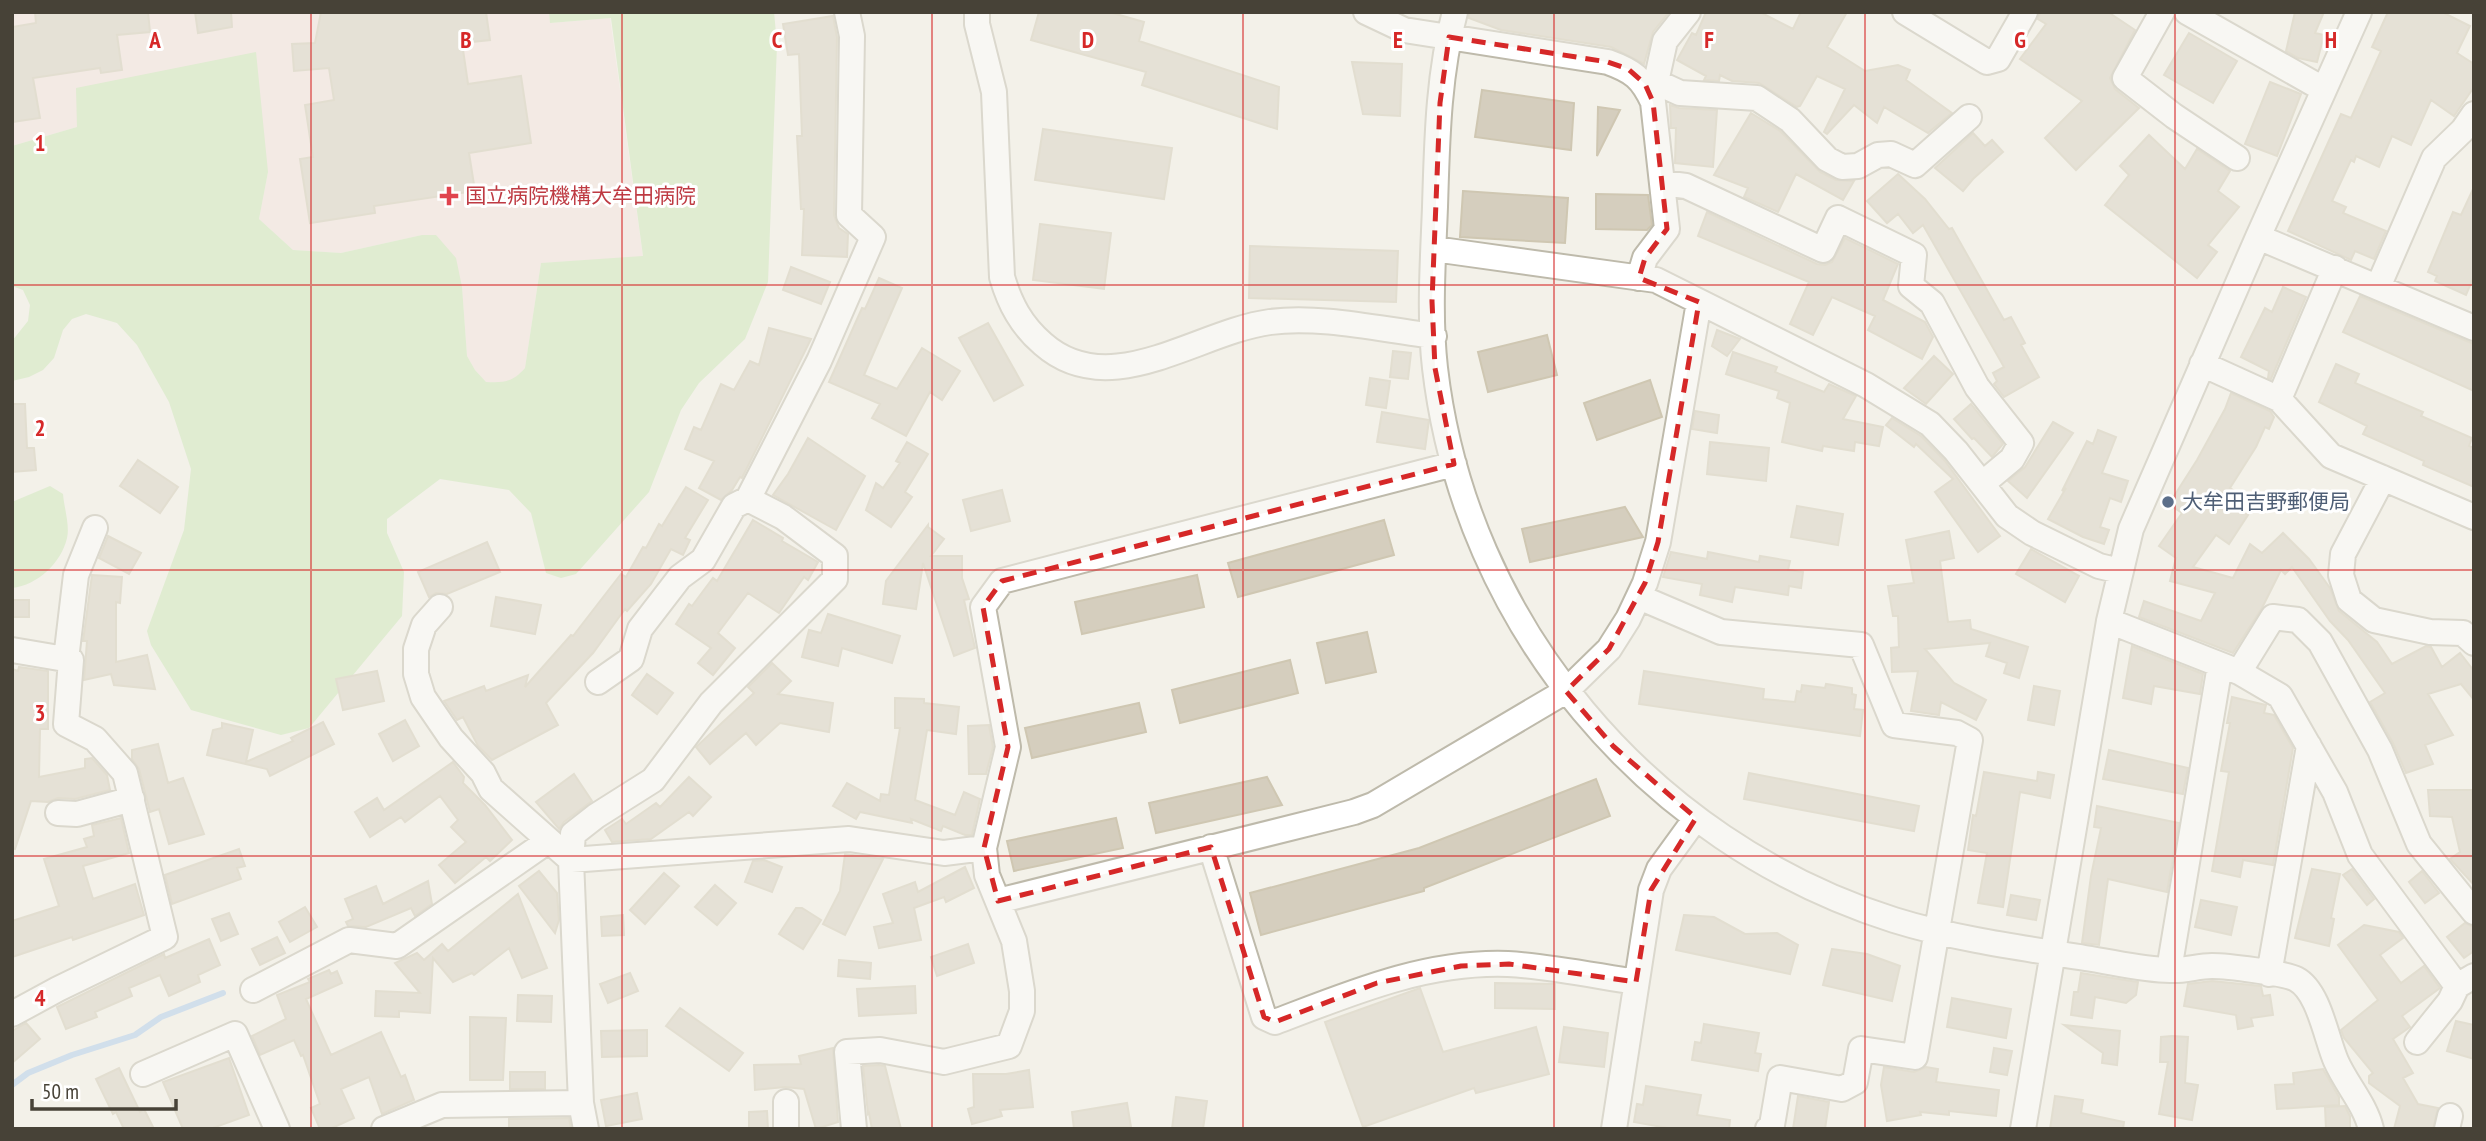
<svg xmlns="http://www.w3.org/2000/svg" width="2486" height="1141" font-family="'PT Sans Narrow','Noto Sans JP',sans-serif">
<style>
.medical{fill:#f3e2dd}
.green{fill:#c9e6b3}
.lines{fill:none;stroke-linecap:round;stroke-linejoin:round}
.stream{stroke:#a8c9ed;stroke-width:6}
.building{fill:#d5cebe;stroke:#cfc7b2;stroke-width:2}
.minor-casing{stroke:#bebaab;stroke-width:28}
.minor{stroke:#fff;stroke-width:24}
.marked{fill:none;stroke:#d62828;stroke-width:5;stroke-dasharray:14 9;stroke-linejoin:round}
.grid{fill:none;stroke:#d62828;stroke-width:2;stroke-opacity:0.55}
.health-dot{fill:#e0444e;stroke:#fff;stroke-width:2.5}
.service-dot{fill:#5c6f8a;stroke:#fff;stroke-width:2.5}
.labels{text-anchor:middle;stroke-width:6;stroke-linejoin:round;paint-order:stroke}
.health-label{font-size:21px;fill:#be3a42;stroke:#fff;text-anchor:start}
.service-label{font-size:21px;fill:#4e5e75;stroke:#fff;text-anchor:start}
.grid-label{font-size:23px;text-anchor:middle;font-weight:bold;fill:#d62828;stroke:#fff;stroke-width:6;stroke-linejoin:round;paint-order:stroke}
</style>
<rect width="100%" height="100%" fill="#f3f1e9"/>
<path class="medical" d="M12 12H549L550 23 610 18 643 257 541 263 525 368 516 379 501 383 486 382 475 370 467 356 462 287 436 235H422L341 253 293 250 259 219 268 172 77 127 12 146Z"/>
<path class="green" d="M549 12H774L777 44 768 282 745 339 699 383 681 410 649 492 576 574 561 578 546 573 531 513 509 490 440 479 387 519V533L404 572 402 616 309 728 281 735 191 710 151 645 147 631 184 530 191 469 169 402 137 345 117 323 86 314 72 319 63 330 54 358 43 370 29 377 12 381V341L28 321 30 305 23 290 12 286V146L77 127 76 88 256 52 268 172 259 219 293 250 341 253 422 235H436L456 258 462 287 467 356 475 370 486 382C504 383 513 382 525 368L541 263 643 256 611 18 550 23Z
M50 486 63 494C64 507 70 526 67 538 61 563 38 585 12 588V502Z"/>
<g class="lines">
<path class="stream" d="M12 1085 28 1073 72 1055 135 1035 161 1017 223 993"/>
</g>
<path class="building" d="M35 12H148L150 32 117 35 122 70 101 73 100 68 33 78 40 118 12 122V27L36 23Z
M195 12H231L232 27 198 33Z
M321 12H486L490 40 462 43 468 84 521 76 531 143 469 153 475 191 374 206 375 213 310 223 300 159 313 157 305 105 334 100 329 68 294 71 292 44 315 43Z
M1039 12H1109L1144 22 1139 41 1279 87 1277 129 1142 85 1146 72 1031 40Z
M1469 12H1669L1653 32 1644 64 1611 47 1501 30 1469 18Z
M1706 12H1760L1793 29 1801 12H1847L1827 47 1865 71 1898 65 1910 70 1906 80 1952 113 1928 133 1884 107 1877 123 1854 105 1827 134 1824 132 1845 89 1817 76 1800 106 1797 107 1759 83 1732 81 1720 75 1719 81 1704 80 1706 76 1677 60 1692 33 1696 35Z
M2040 12H2108L2135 30 2110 78 2115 89 2139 108 2076 170 2045 138 2082 101 2020 59 2046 24 2038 19Z
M2295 12H2324L2315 33 2324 35 2317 62 2298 58 2286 51Z
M2388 12H2442L2470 26 2457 53 2474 64V87L2454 116 2431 100 2411 145 2392 136 2379 167 2356 156 2354 162 2351 160 2332 201 2346 207 2343 213 2386 231 2374 259 2355 251 2351 260 2288 231 2341 114 2351 118 2381 51 2372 47Z
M833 16 837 37 834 215 839 228 848 234 847 257 802 255 804 209H801L797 136H802L799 54 788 55 783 24Z
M2189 33 2237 61 2213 103 2164 75Z
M1352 62 1402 64 1400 116 1363 114Z
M2270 82 2301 94 2277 156 2245 144Z
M1482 90 1574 103 1571 150 1475 137Z
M1670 105 1679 108 1717 110 1713 167 1675 163 1676 128H1671Z
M1598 107 1620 110 1597 156Z
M1751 113 1780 131 1820 172 1836 180 1854 181 1843 200 1796 174 1778 212 1744 197 1748 188 1714 175Z
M1043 129 1172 148 1164 199 1035 180Z
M1973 133 1985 146 1992 140 2003 152 1973 179 1963 191 1935 168Z
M2149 135 2185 169 2197 149 2230 171 2218 191 2239 207 2208 245 2217 252 2197 278 2105 205 2129 175 2120 166Z
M1898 174 1925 199 1949 229 1952 228 2004 320 2011 317 2025 343 2021 345 2039 377 2004 397 1994 384 1997 381 1993 373 2004 367 1923 225 1913 233 1898 214 1887 223 1867 201Z
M2474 187V276L2466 295 2435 281 2437 276 2428 272 2453 212 2461 215Z
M1463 191 1568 198 1565 243 1460 237Z
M1596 194 1648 195 1652 225 1647 230 1596 229Z
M1707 212 1817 264 1825 265 1832 262 1845 238 1898 264 1883 300 1925 322 1933 337 1922 359 1868 330 1875 316 1832 297 1813 335 1790 324 1809 282 1698 236Z
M1040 224 1111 233 1104 289 1033 280Z
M1250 246 1398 251 1396 302 1249 298Z
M791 267 830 282 821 304 783 290Z
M879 278 902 288 864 375 897 389 922 348 960 371 942 400 930 392 906 436 872 418 880 404 829 382 862 308 865 309Z
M2283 287 2306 297 2271 379 2268 378 2269 371 2241 357 2265 308 2272 312Z
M2360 296 2474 344V391L2343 332Z
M988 323 1023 385 994 401 959 338Z
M769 328 811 339 742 478 740 477 732 490 721 500 699 488 714 461 685 449 694 427 701 430 721 384 734 390 750 361 759 365Z
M1717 330 1740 339 1727 356 1712 346Z
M1547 335 1557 375 1488 392 1478 352Z
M1393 351 1411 353 1408 379 1390 377Z
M1733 352 1777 367 1775 372 1824 392 1829 384 1856 396 1843 419 1883 427 1879 446 1855 442 1854 451 1823 446 1822 451 1782 442 1790 403 1777 398 1779 391 1726 374Z
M1934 356 1953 374 1926 404 1904 388Z
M2336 364 2359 374 2355 383 2423 412 2421 416 2472 438 2469 446 2474 448V487L2423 465 2424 461 2363 434 2367 426 2319 402Z
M1370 378 1390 381 1386 408 1366 405Z
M1650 380 1662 417 1597 440 1584 403Z
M2231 393 2270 411 2274 417 2269 429 2265 427 2256 447 2230 488 2238 493 2231 504 2248 515 2229 544 2216 535 2193 567 2233 578 2250 544 2262 553 2283 533 2309 559 2330 588 2339 611 2377 642 2392 664 2426 646 2431 647 2442 667 2460 653 2474 671V700L2461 684 2428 694 2453 735 2425 745 2433 764 2406 773 2393 743 2370 702 2385 693 2348 640 2330 621 2292 567 2285 574 2281 570 2262 608 2233 653 2139 617 2144 601 2201 621 2215 593 2170 581 2176 558 2159 546 2182 513 2169 504 2197 460 2225 409Z
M12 404H25L27 448H34L36 470 12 472Z
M1971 404 2003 444 1992 457 1974 438 1972 439 1954 419Z
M1695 411 1719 415 1717 433 1692 429Z
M1382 412 1429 420 1425 449 1377 442Z
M1892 418 1921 436 1945 461 2000 536 1978 552 1935 492 1953 479 1916 444 1914 447 1886 425Z
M2053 422 2073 433 2027 498 2008 481 2025 467Z
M2098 430 2116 437 2102 473 2128 481 2121 502 2110 498 2100 527 2109 530 2104 544 2083 537 2048 519 2066 488 2062 491 2087 441 2093 444Z
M808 438 865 476 836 530 773 495 788 474Z
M907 442 928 454 905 492 912 497 891 527 866 510 876 483 883 488 900 463 896 461Z
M1710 442 1769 448 1766 481 1707 474Z
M138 460 178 487 160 513 120 486Z
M686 487 708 500 685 538 690 540 683 555 671 549 651 584 627 611 625 609 593 653 546 703 558 725 492 760 478 746 463 717 457 720 444 701 484 686 486 691 528 675 525 687 571 635 573 636 621 574 626 577 643 547 646 548 659 524 662 526Z
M1002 490 1010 521 971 531 963 500Z
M1797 506 1843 514 1838 545 1791 537Z
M1625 507 1643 537 1530 562 1522 529Z
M753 520 783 538 782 541 818 562 808 580 804 577 779 613 748 593 718 633 735 648 713 675 698 663 711 648 676 624 689 604 692 606 713 578 717 581Z
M1384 520 1394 555 1238 597 1228 563Z
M928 525V527L944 539 931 556H962V578L969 599 964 600 975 648 954 656 923 563 916 609 883 604 886 581Z
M1949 531 1954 558 1940 561 1948 622 1970 620 1971 629 2028 647 2019 678 2004 673 2007 663 1986 656 1990 643 1925 649 1954 683 1986 700 1976 720 1941 702 1939 715 1911 711 1918 671 1892 672 1891 648 1899 647 1898 616H1893L1888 586 1914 583 1906 540Z
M108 536 141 553 129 574 99 558Z
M487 542 500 572 447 594 436 593 429 597 418 572Z
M2031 549 2079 576 2065 602 2016 574Z
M1671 552 1707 559 1708 552 1759 562 1760 556 1790 561 1788 570 1803 572 1801 588 1789 586 1788 595 1735 587 1732 602 1700 595 1702 584 1663 577Z
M92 575 122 577 120 603 116 602V662L147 655 155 689 114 685 111 674 84 680 87 641H83Z
M1197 575 1204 607 1082 634 1075 602Z
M496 597 541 605 535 634 491 626Z
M12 600H29V617H12Z
M828 614 900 636 892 663 842 648 838 666 802 657 809 630 821 633Z
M1367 632 1376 672 1326 683 1317 643Z
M2132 646 2203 674 2200 694 2154 686 2151 704 2123 698Z
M1290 660 1298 693 1180 723 1172 690Z
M772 663 791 681 778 694 833 703 829 732 780 723 756 745 746 733 710 764 696 747 754 693 748 687Z
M19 667 48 671V729H40L39 777 85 768V759L92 758 107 775 110 790 75 799 58 798 48 802 31 801 15 849 12 848V669L18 671Z
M377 671 384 701 343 710 336 679Z
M1644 671 1764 689 1763 699 1795 702 1797 691 1801 692 1802 685 1825 688 1826 684 1852 688V694L1856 695 1854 709 1863 710 1860 736 1639 704Z
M647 674 673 693 657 714 632 695Z
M2034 686 2060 691 2054 725 2028 720Z
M2232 697 2266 705 2264 713 2274 715 2293 748 2273 865 2243 860 2240 877 2212 871 2229 772 2221 771 2230 723H2227Z
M895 698 924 699V703L959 707 956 734 927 730 915 800 955 815 964 792 980 799 972 835H965L943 826 941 831 911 819 912 823 860 812 856 819 833 806 847 783 880 801 881 794 889 795 900 728H895Z
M1139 703 1146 732 1032 758 1025 728Z
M405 720 419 746 393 761 379 734Z
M323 722 334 744 270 776 267 769 207 755 213 730 222 728V723L253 730 246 762 293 741 291 738Z
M989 725 993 747 986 774H969L968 726Z
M158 744 168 783 183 778 204 834 169 844 159 809 150 812 139 769 132 759V750Z
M2109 750 2188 768 2183 794 2103 779Z
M453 762 464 777 463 783 485 805 512 840 490 861 486 857 455 883 439 865 466 842 451 827 458 820 440 796 405 822 401 817 370 837 355 812 377 798 384 810Z
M1984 772 2037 781 2038 772 2054 775 2050 798 2020 792 2003 907 1978 903 1987 853 1968 850 1973 815 1976 816Z
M1749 773 1919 806 1914 831 1744 799Z
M574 774 592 801 564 822 559 829 536 802Z
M689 777 711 797 693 816 689 812 651 839 612 842 605 830 622 819 626 824 656 803 660 807Z
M1267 777 1282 805 1156 833 1149 803Z
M1596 779 1610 816 1424 888V891L1261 935 1250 893 1419 848Z
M2428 790H2472L2474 885 2450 859 2460 852 2452 817 2430 816Z
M2097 806 2179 823 2167 892 2108 879 2099 945 2082 943 2091 876 2101 828 2094 827Z
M121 818 129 853 83 866 93 899 135 884 144 915 73 940 72 937 12 957V921L59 906 44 859 87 847 84 839 94 836 92 825Z
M1116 818 1123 848 1014 871 1007 841Z
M239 849 245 866 237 868 241 879 172 904 165 875Z
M845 854 883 859 845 935 823 924 840 891Z
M764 860 782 867 772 892 745 882 753 861Z
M965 867 974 888 946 902 944 897 914 908 921 940 879 948 874 927 893 923 883 894 915 882 918 892Z
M2312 869 2340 874 2331 918 2334 919 2329 946 2295 938Z
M2352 869 2374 899 2367 905 2343 875Z
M539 871 557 893 559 920 555 933 519 886Z
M2422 871 2439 893 2425 903 2409 882Z
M664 873 679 886 645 924 630 910Z
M428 881 432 904 415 916 411 908 366 927 348 926 346 922 353 919 345 899 376 886 383 904Z
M715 885 736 903 717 925 695 907Z
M518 894 547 968 522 978 509 948 474 975 472 973 453 982 433 958 430 1013 399 1011V1017L375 1016 376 991 420 993 395 963 417 953 424 960 442 944 448 951Z
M2011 895 2040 900 2036 920 2007 915Z
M2201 900 2237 907 2231 935 2195 927Z
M305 907 317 927 290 942 279 922Z
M796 908H802L821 920 803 949 779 934Z
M229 913 238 934 221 941 212 919Z
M623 915 624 935 602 936 601 917Z
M1684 915 1714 917 1745 934 1777 933 1798 945 1790 974 1676 950Z
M2465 923 2474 927V951L2464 958 2447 937Z
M2364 925 2399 932 2403 938 2380 955 2401 983 2424 966 2440 988 2402 1016 2410 1027 2393 1039 2413 1073 2403 1078 2418 1104 2438 1108 2433 1129H2394L2400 1106 2369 1083V1076L2373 1073 2344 1038 2341 1030 2378 1000 2338 945Z
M277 937 285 953 260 965 252 949Z
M209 939 220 965 198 975 200 982 169 996 160 975 129 988 132 996 95 1012 97 1017 66 1029 57 1007 164 954 165 958Z
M968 944 974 963 937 976 931 957Z
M1832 949 1867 954 1900 966 1892 1001 1823 985Z
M839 960 871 963 870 979 838 976Z
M329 970 331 974 337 971 342 983 306 999 331 1055 381 1032 401 1077 405 1075 414 1100 382 1114 369 1077 341 1089 354 1118 330 1129H320L311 1108 320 1104 303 1055 301 1056 294 1040 260 1055 252 1036 286 1019 277 995 310 982 308 979Z
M630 973 638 991 608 1003 600 984Z
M2081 973 2138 982 2136 995 2126 1003 2095 997 2092 1018 2071 1015 2074 992H2078Z
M2212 981 2261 986 2263 996 2270 995 2273 1015 2251 1018 2253 1026 2238 1029 2236 1015 2184 1006 2188 984Z
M1495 983 1555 984V1009L1495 1008Z
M915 986 916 1013 859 1016 857 989Z
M1420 988 1443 1052 1536 1027 1549 1074 1476 1093 1474 1088 1363 1127 1325 1022Z
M518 995 552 996 551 1022 517 1021Z
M1952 998 2011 1009 2006 1038 1947 1027Z
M680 1008 743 1053 729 1071 666 1026Z
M470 1017 506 1018 503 1080H470Z
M2456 1021 2474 1025V1059L2447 1051Z
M26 1023 40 1039 12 1063V1031Z
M1704 1024 1759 1033 1755 1053 1761 1054 1758 1071 1692 1060 1695 1042 1701 1043Z
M2064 1025 2120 1031 2117 1065 2102 1063 2103 1053Z
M1564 1027 1608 1033 1604 1067 1559 1062Z
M647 1030V1056L602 1057 601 1031Z
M2172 1036 2188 1037 2185 1083 2198 1085 2192 1120 2159 1114 2168 1062H2160L2161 1037Z
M833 1048 838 1122 816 1129 804 1089 785 1087 755 1090 754 1065 801 1064 799 1056Z
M1994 1048 2012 1051 2007 1075 1990 1072Z
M229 1058 249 1115 210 1129H183L163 1082Z
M879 1065 885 1066 901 1129H872L869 1113 868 1114 863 1066Z
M1884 1067 1914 1072 1926 1067 1938 1069 1936 1082 1999 1090 1996 1116 1949 1111V1115L1920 1112 1921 1115 1887 1121 1881 1085Z
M119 1068 140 1112 144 1109 154 1129H124L116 1112 113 1114 96 1079Z
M2323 1069 2339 1097V1105L2277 1109 2275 1085 2294 1084 2293 1073Z
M1029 1070 1033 1107 1000 1110 1002 1116 972 1124 968 1109 974 1107 973 1074H1006Z
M510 1072H545V1089H510Z
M1646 1086 1701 1095 1697 1115 1730 1120 1729 1129H1673L1634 1122 1637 1104 1643 1105Z
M637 1093 642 1119 606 1126 601 1100Z
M1798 1096 1829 1102 1825 1129H1793Z
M2055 1096 2083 1100 2081 1113 2124 1122 2123 1129H2050Z
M1176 1097 1207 1101 1203 1129H1172Z
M1127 1103 1131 1127 1074 1129 1072 1112Z
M2345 1106 2350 1116V1129H2326L2325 1107Z
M767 1111 768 1129H749V1112Z
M569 1118 571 1129H509V1119Z"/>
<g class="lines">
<defs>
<path id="minor" d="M977 12V24L994 92 1002 277C1010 304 1021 325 1043 344 1110 403 1197 332 1270 322 1320 315 1383 330 1434 336
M1366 12 1404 30 1608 62C1633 71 1642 78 1653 102L1667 229 1645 258 1639 278
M1455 12C1438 75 1437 142 1435 207 1433 260 1429 315 1435 368 1465 625 1648 842 1894 920 1955 939 2022 948 2085 958 2113 962 2142 970 2170 970 2184 971 2198 966 2212 966 2226 966 2285 973 2296 979 2319 991 2326 1038 2336 1061 2346 1084 2365 1104 2371 1129
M1905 12 1987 62 1998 59 2025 12
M2162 12 2125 78 2174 116 2237 158
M2187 12 2323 89
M1656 82 1680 93 1757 98 1790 120 1827 159 1842 167 1858 166 1878 155 1891 154 1915 165 1969 117
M1647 88 1656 82 1665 41 1688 12
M1662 183 1686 186 1823 250 1838 218 1914 255 1911 286 1932 303 1977 387 2021 443 2012 459 1982 484
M2258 237 2474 328
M1434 249 1656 280 1866 385 1930 424 1956 451 2007 516 2032 533 2099 566 2120 571
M2335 268 2279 399 2331 456 2474 517
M2378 287 2434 158 2463 130 2474 114
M2202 364 2279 399
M2383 478 2343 554 2341 575 2349 600 2374 620 2430 632 2463 633 2474 643
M1639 597 1721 632 1861 645 1894 725 1957 733 1970 740 1915 1057 1861 1049 1855 1082 1842 1089 1780 1078 1772 1125 1768 1129
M440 607 424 625 416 649V674L423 697 451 738 483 773 491 789 571 860 849 839 944 853 984 848 1008 747 983 607 1002 581 1454 464
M2109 621 2239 672 2273 617 2298 620 2320 642 2380 750 2419 844 2474 912
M12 650 71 660 66 724 95 739 125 773 165 937 58 989 12 1014
M66 659 76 575 95 528
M2239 672 2280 696 2335 792 2360 855 2457 986 2474 976
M598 682 631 659 640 629 680 577 703 560 734 506 748 499
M58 813 77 814 132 799
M1211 847 1264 1017 1275 1022C1351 993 1426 961 1508 964 1548 966 1596 976 1636 982
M998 901 1354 812 1373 805 1566 691 1609 649 1628 619 1645 583 1658 542 1699 302
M2169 970 2220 665
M2269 974 2309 746
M253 990 349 940 397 946 548 841
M2417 1042 2450 1001 2457 986
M143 1074 235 1034 277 1129
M786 1102V1129
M384 1129 442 1105 581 1103
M586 1129 581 1103 571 860 573 834 596 816 653 780 711 703 835 579V556L783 517 748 499 819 361 873 237 849 215 852 36 847 12
M854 1129 847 1052 880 1050 944 1062 1009 1046 1022 1011V991L1014 941 987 875 984 848
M1614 1129 1651 890 1659 869 1696 818
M2023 1129 2109 621 2131 529 2258 237 2359 12
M2447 1129 2450 1116"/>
</defs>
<use href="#minor" class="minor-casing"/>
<use href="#minor" class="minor"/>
</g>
<path d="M0 0H2486V1141H0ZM1449 37 1608 62 1628 69 1645 84 1653 102 1667 229 1645 258 1639 278 1699 302 1658 542 1645 583 1609 649 1566 691 1613 746 1696 818 1651 890 1636 982 1509 964 1461 966 1377 983 1275 1022 1264 1017 1211 847 998 901 984 848 1008 747 983 607 1002 581 1454 464 1435 368 1432 301 1440 103Z" fill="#f3f1e9" fill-opacity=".55" fill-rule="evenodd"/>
<path class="marked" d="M1449 37 1608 62 1628 69 1645 84 1653 102 1667 229 1645 258 1639 278 1699 302 1658 542 1645 583 1609 649 1566 691 1613 746 1696 818 1651 890 1636 982 1509 964 1461 966 1377 983 1275 1022 1264 1017 1211 847 998 901 984 848 1008 747 983 607 1002 581 1454 464 1435 368 1432 301 1440 103Z"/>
<path class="grid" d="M311 12V1129M622 12V1129M932 12V1129M1243 12V1129M1554 12V1129M1865 12V1129M2175 12V1129M12 285H2474M12 570H2474M12 856H2474"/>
<path class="health-dot" d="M445.5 185.5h7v7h7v7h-7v7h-7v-7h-7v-7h7z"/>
<circle class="service-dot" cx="2168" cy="502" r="7"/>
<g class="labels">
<g class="health-label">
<text x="465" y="203">国立病院機構大牟田病院</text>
</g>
<g class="service-label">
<text x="2182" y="509">大牟田吉野郵便局</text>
</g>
</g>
<g class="grid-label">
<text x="155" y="48">A</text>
<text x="466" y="48">B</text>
<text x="777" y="48">C</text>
<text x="1088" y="48">D</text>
<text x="1398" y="48">E</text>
<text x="1709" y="48">F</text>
<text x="2020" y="48">G</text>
<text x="2331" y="48">H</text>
<text x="40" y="151">1</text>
<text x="40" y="436">2</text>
<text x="40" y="721">3</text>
<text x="40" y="1006">4</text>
</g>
<rect width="2486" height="1141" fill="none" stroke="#474237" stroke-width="28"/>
<path d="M32 1099v10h144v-10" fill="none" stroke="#474237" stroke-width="3.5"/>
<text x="42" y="1099" font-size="21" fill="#474237" stroke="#ffffff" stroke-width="5" paint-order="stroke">50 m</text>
</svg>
